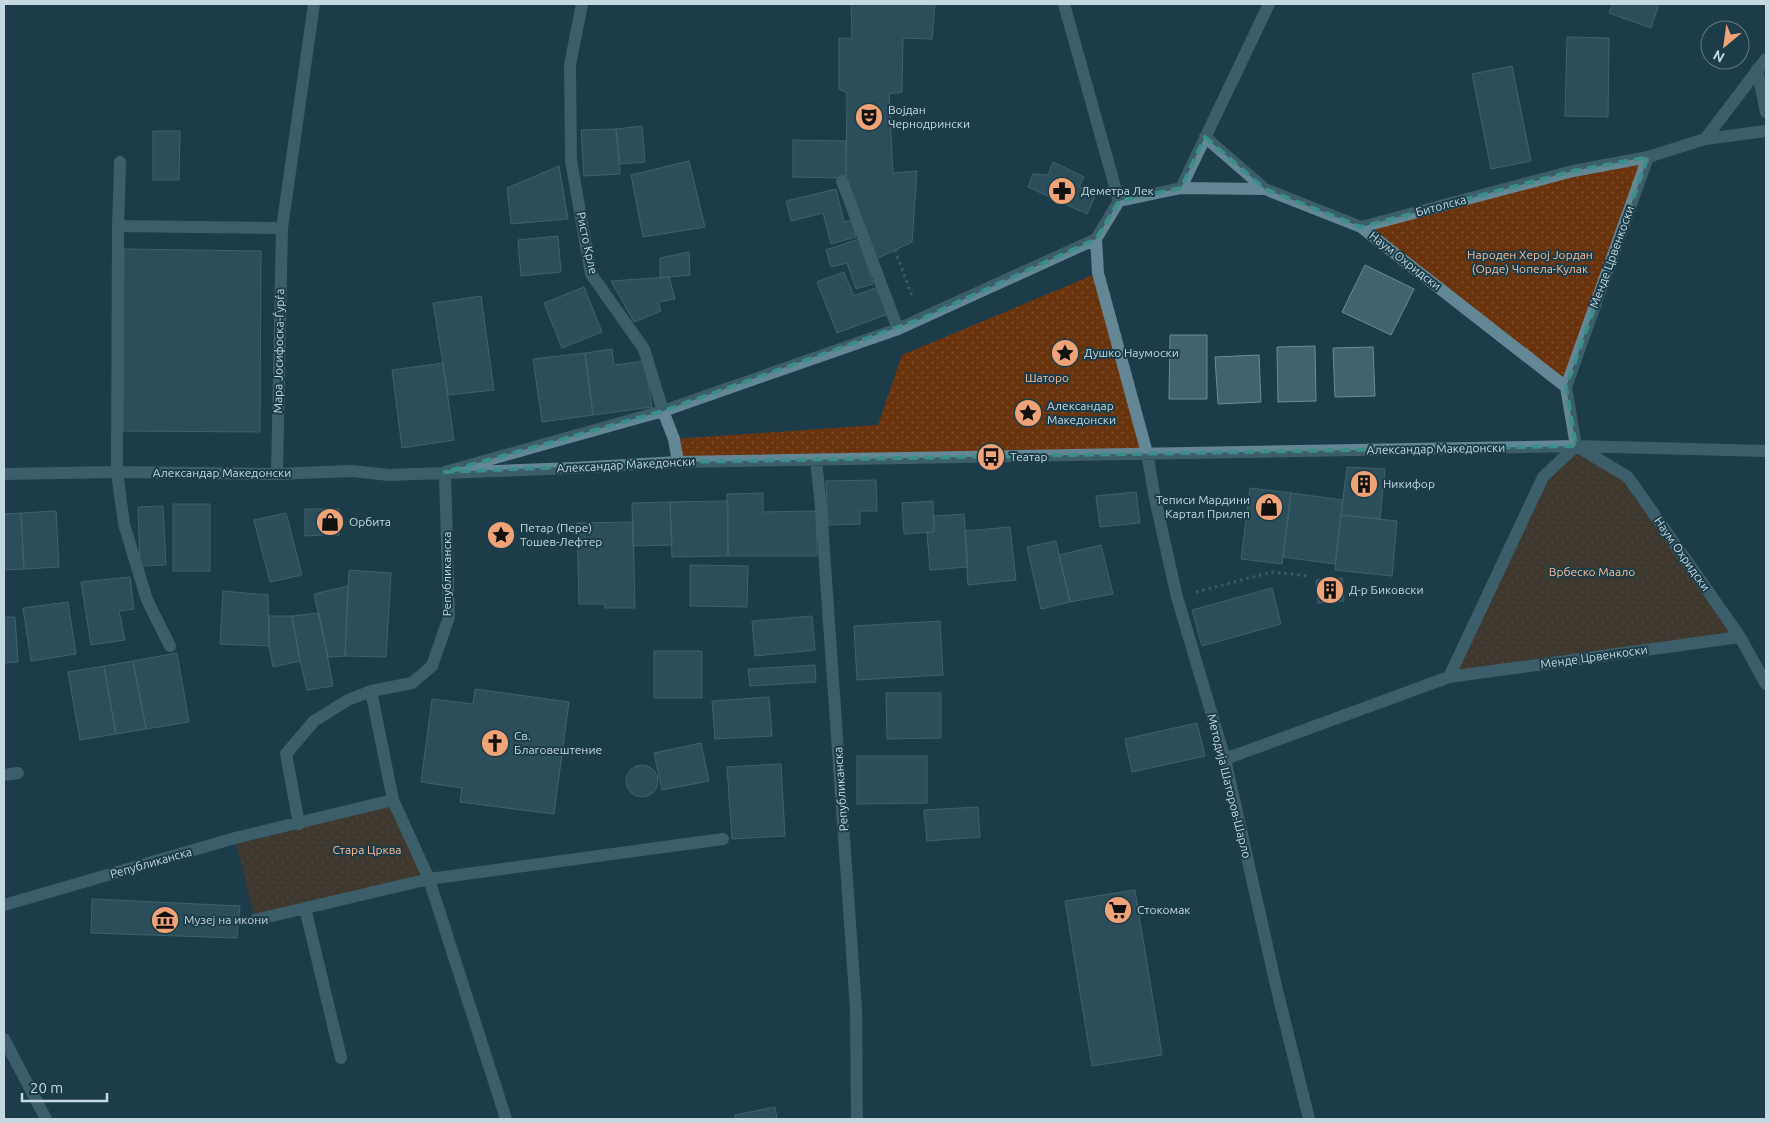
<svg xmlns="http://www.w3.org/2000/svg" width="1770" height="1123" font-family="Ubuntu,sans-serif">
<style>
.green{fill:url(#green-dots)}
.building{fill:#416370;stroke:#6a8d9b}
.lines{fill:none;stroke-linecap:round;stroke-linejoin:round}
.path{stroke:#627e87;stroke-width:3;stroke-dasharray:2.5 4;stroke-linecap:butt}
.minor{stroke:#648795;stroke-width:12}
.marked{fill:none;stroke:#3c8e8a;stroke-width:4;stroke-dasharray:10 6;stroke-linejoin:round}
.labels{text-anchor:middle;stroke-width:4;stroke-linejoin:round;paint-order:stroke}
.poi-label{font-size:12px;fill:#c5d8df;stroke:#1b3c48;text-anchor:start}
.street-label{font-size:12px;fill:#c5d8df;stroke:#1b3c48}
.park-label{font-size:12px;fill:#fdba94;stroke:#1b3c48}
</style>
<defs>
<pattern id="green-dots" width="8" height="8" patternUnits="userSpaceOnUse" patternTransform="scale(1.25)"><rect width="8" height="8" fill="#69330e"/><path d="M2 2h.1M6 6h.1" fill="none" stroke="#7d5031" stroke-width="1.8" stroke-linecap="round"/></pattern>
</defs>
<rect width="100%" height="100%" fill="#1b3c48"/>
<path class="green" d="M1648 157 1566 387 1361 227Z
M1098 273 1147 453 678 462 674 439 878 425 902 355Z
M1576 446 1628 477 1740 637 1449 677 1543 477Z
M393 800 429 879 255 920 235 838Z"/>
<path class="building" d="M851 4H935L932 39 903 38 902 92 889 94 893 173 917 171 912 242 874 260 846 178 847 93 839 89V38L852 39Z
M1612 4H1659L1651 28 1609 13Z
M1567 37 1609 38 1608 117 1565 116Z
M1512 66 1531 161 1491 169 1472 74Z
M642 126 645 162 620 164 616 129Z
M616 129 620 174 584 176 581 130Z
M153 131H180L179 180H153Z
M793 140 846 141V178L793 177Z
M689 161 705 227 643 237 631 175Z
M1053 162 1084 177 1079 187 1096 194 1087 214 1028 187 1033 174 1048 175Z
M559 166 568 219 511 224 507 188Z
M836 189 844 222 852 220 856 237 831 244 823 213 791 221 786 201Z
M558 236 561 272 521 276 518 240Z
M859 239 873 284 856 289 847 263 831 267 826 250Z
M124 249 261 251 260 432 123 431Z
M689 252 690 275 660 278V258Z
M1365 265 1414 289 1391 335 1342 312Z
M844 272 854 296 878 287 888 314 837 333 817 282Z
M669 277 675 299 658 302 661 311 634 322 611 281Z
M584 287 602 332 562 348 544 303Z
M481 296 494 390 448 395 433 303Z
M1170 335H1207V399H1169Z
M1315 346 1316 401 1278 402 1277 347Z
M1373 347 1375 396 1335 397 1333 348Z
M612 349 614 365 645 361 652 407 593 415 585 353Z
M585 353 593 415 542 422 533 359Z
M1259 355 1261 402 1218 404 1215 357Z
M443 363 454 440 402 448 392 370Z
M1347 467 1385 469 1380 519 1341 515Z
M876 480 877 511H860V524L828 525 826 481Z
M1250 488 1291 493 1282 564 1241 559Z
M1136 492 1140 523 1100 527 1096 496Z
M763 493V512L816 511 817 556H728L727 494Z
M1291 493 1343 500 1335 564 1283 557Z
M728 501V556L672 557 670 502Z
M933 501 934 532 904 534 902 503Z
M670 502 672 545 633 546 632 503Z
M173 504H210V571H173Z
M163 506 166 565 140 566 138 507Z
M305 509H322V535L305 536Z
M322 509H339V535H322Z
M56 511 59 567 24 569 21 513Z
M21 513 24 569 4 570V514Z
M286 513 302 575 270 582 254 520Z
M964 514 968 567 930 570 927 533 934 532V516Z
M1341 515 1397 521 1392 576 1335 570Z
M633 522 635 608H605L604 604H579L577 523Z
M1010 527 1016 580 968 585 965 531Z
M1056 541 1070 602 1041 609 1027 547Z
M1101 545 1113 594 1070 602 1059 555Z
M690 565 748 566 747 607 690 606Z
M349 570 391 573 386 657 345 656Z
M130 577 134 609 119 611 125 640 91 645 81 582Z
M1342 578 1344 601 1318 603 1316 580Z
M348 586 345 656 328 657 314 594Z
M1272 588 1281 624 1202 646 1192 610Z
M223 591 268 595 269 646 220 644Z
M68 602 76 654 31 661 23 608Z
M319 613 333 686 307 690 300 661 292 616Z
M269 616H292L300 661 273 667 269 646Z
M812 616 815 650 755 656 752 621Z
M4 617H15L18 662 4 663Z
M940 621 943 675 857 680 854 626Z
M654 651H702V698H654Z
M177 653 189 722 146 729 133 661Z
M133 661 146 729 116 734 104 666Z
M815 665 816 682 750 686 748 669Z
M104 666 116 734 80 740 68 672Z
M475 689 569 702 554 814 460 802 462 788 421 782 432 699 473 704Z
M886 693H941V738L887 739Z
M769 697 772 736 715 739 712 701Z
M1197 723 1205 756 1132 772 1125 739Z
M701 743 709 781 662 790 654 753Z
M857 756H927V803L857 804Z
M781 764 785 836 732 839 727 767Z
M626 781a16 16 0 1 1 32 0a16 16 0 1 1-32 0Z
M978 807 980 837 927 841 924 810Z
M1135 890 1162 1055 1092 1066 1065 901Z
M92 899 240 906 237 938 91 933Z
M775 1107 777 1119H736L735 1115Z"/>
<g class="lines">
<path class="path" d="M895 250 913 299
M1196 592 1272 572 1308 576"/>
<path class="minor" d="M582 4 570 65 571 161 591 274 644 349 663 411 674 439 678 462
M1064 4 1119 201 1096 239 1098 273 1147 453 1155 499 1177 597 1225 759 1277 990 1309 1119
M1757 69 1766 112
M1205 137 1265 189
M1705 139 1766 59
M120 162 118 226 117 472 124 524 147 600 170 646
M842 181 898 329
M1181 188 1269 4
M1119 201 1181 188 1265 189 1361 227 1573 171 1648 157 1705 139 1766 131
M118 226 282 228
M1361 227 1566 387
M1576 446 1566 387 1648 157
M1578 447 1628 477 1740 637 1766 684
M816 460 821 508 856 1009 857 1119
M4 474 117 472 277 474 352 471 389 475 573 468 678 462 1576 446 1766 451
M277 474 282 228 314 4
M1449 677 1543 477 1576 446
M371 691 393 800 429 879 506 1119
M1225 759 1449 677 1740 637
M4 775 18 773
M299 824 286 754 314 721 348 700 371 691 412 683 432 666 449 617 445 472 663 411 898 329 1096 239
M4 905 235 838 393 800
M305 908 341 1058
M255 920 429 879 723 839
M4 1039 46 1119"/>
</g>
<path d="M0 0H1770V1123H0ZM1205 137 1265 189 1361 227 1573 171 1648 157 1566 387 1576 446 678 462 445 472 663 411 921 319 1096 239 1119 201 1181 188Z" fill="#1b3c48" fill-opacity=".55" fill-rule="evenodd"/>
<path class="marked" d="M1205 137 1265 189 1361 227 1573 171 1648 157 1566 387 1576 446 678 462 445 472 663 411 921 319 1096 239 1119 201 1181 188Z"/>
<defs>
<symbol id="theatre-disc" viewBox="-11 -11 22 22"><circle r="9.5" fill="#efa377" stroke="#1b3c48"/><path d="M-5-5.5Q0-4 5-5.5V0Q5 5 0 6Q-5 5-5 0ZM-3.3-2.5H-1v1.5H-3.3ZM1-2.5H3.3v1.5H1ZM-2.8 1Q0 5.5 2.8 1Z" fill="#111"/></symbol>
<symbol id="pharmacy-disc" viewBox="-11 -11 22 22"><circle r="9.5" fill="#efa377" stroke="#1b3c48"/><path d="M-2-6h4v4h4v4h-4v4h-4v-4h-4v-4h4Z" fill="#111"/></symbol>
<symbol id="sight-disc" viewBox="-11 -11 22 22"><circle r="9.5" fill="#efa377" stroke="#1b3c48"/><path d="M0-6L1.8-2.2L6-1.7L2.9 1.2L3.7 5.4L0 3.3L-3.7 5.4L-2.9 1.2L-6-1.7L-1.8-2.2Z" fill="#111"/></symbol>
<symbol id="bus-disc" viewBox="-11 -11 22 22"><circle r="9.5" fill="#efa377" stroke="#1b3c48"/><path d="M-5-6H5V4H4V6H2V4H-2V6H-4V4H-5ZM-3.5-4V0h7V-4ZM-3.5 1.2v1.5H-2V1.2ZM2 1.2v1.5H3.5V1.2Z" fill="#111"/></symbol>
<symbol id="building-disc" viewBox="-11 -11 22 22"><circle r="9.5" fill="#efa377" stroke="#1b3c48"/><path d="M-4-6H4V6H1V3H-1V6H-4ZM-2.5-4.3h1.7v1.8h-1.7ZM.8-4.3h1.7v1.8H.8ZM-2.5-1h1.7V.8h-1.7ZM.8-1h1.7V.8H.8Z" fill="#111"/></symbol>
<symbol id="shop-disc" viewBox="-11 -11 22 22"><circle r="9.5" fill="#efa377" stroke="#1b3c48"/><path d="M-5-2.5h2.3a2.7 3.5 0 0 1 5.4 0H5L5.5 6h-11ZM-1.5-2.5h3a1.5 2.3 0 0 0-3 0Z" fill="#111"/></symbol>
<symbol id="church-disc" viewBox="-11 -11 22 22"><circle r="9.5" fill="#efa377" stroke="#1b3c48"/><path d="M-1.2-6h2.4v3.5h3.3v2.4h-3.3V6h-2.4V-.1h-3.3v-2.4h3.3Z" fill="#111"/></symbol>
<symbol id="supermarket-disc" viewBox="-11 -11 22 22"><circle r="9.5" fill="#efa377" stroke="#1b3c48"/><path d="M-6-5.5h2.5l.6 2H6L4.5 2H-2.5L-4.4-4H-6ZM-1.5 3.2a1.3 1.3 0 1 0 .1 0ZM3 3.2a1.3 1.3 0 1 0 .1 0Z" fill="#111"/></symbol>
<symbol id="museum-disc" viewBox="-11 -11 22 22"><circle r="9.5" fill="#efa377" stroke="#1b3c48"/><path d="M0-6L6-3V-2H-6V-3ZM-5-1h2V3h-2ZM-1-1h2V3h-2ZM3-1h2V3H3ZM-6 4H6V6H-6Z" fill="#111"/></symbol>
</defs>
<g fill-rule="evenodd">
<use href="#theatre-disc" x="853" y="101" width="32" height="32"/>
<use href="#pharmacy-disc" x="1046" y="175" width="32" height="32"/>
<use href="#sight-disc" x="1049" y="337" width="32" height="32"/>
<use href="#sight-disc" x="1012" y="397" width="32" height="32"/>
<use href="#bus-disc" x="975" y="441" width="32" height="32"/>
<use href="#building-disc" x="1348" y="468" width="32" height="32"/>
<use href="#shop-disc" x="1253" y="491" width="32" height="32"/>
<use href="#shop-disc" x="314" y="506" width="32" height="32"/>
<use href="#sight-disc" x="485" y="519" width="32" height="32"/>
<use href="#building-disc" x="1314" y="574" width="32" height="32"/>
<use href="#church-disc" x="479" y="727" width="32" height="32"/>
<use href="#supermarket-disc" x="1102" y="894" width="32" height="32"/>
<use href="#museum-disc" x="149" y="904" width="32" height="32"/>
</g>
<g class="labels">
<g class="poi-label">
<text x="888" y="114">Војдан<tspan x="888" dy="14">Чернодрински</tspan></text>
<text x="1081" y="195">Деметра Лек</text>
<text x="1084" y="357">Душко Наумоски</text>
<text x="1047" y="410">Александар<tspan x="1047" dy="14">Македонски</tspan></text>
<text x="1010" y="461">Театар</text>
<text x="1383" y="488">Никифор</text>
<text x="1250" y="504" text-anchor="end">Теписи Мардини<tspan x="1250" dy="14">Картал Прилеп</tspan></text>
<text x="349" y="526">Орбита</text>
<text x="520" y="532">Петар (Пере)<tspan x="520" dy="14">Тошев-Лефтер</tspan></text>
<text x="1349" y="594">Д-р Биковски</text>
<text x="514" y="740">Св.<tspan x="514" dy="14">Благовештение</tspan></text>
<text x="1137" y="914">Стокомак</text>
<text x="184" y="924">Музеј на икони</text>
</g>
<g class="street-label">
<text transform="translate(1441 206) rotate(-15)" y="4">Битолска</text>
<text transform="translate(587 243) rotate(78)" y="4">Ристо Крле</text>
<text transform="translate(1612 257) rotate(-70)" y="4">Менде Црвенкоски</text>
<text transform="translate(1405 261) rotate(38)" y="4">Наум Охридски</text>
<text transform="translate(279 351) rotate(-89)" y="4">Мара Јосифоска-Ѓурѓа</text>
<text transform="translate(1436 449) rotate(-1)" y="4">Александар Македонски</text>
<text transform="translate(626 465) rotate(-3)" y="4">Александар Македонски</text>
<text x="222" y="477">Александар Македонски</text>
<text transform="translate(1682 554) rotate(55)" y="4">Наум Охридски</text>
<text transform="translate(447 574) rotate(-90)" y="4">Републиканска</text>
<text transform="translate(1594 657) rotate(-8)" y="4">Менде Црвенкоски</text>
<text transform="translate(1229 786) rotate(76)" y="4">Методија Шаторов-Шарло</text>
<text transform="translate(841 789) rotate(-94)" y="4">Републиканска</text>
<text transform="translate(151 863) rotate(-16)" y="4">Републиканска</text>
</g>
<g class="park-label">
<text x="1530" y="259">Народен Херој Јордан<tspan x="1530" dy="14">(Орде) Чопела-Кулак</tspan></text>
<text x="1047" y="382">Шаторо</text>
<text x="1592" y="576">Врбеско Маало</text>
<text x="367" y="854">Стара Црква</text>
</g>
</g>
<rect width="1770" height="1123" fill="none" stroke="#c5d8df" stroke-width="10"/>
<g transform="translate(1725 45) rotate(209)"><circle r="24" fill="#1b3c48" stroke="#5f7a84"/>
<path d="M0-4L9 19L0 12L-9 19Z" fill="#efa377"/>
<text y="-8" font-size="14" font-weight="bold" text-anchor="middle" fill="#c5d8df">N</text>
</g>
<path d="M22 1093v8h85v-8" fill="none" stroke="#c5d8df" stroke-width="2.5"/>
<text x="30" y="1093" font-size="15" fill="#c5d8df" stroke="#1b3c48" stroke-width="4" paint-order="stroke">20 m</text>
</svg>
